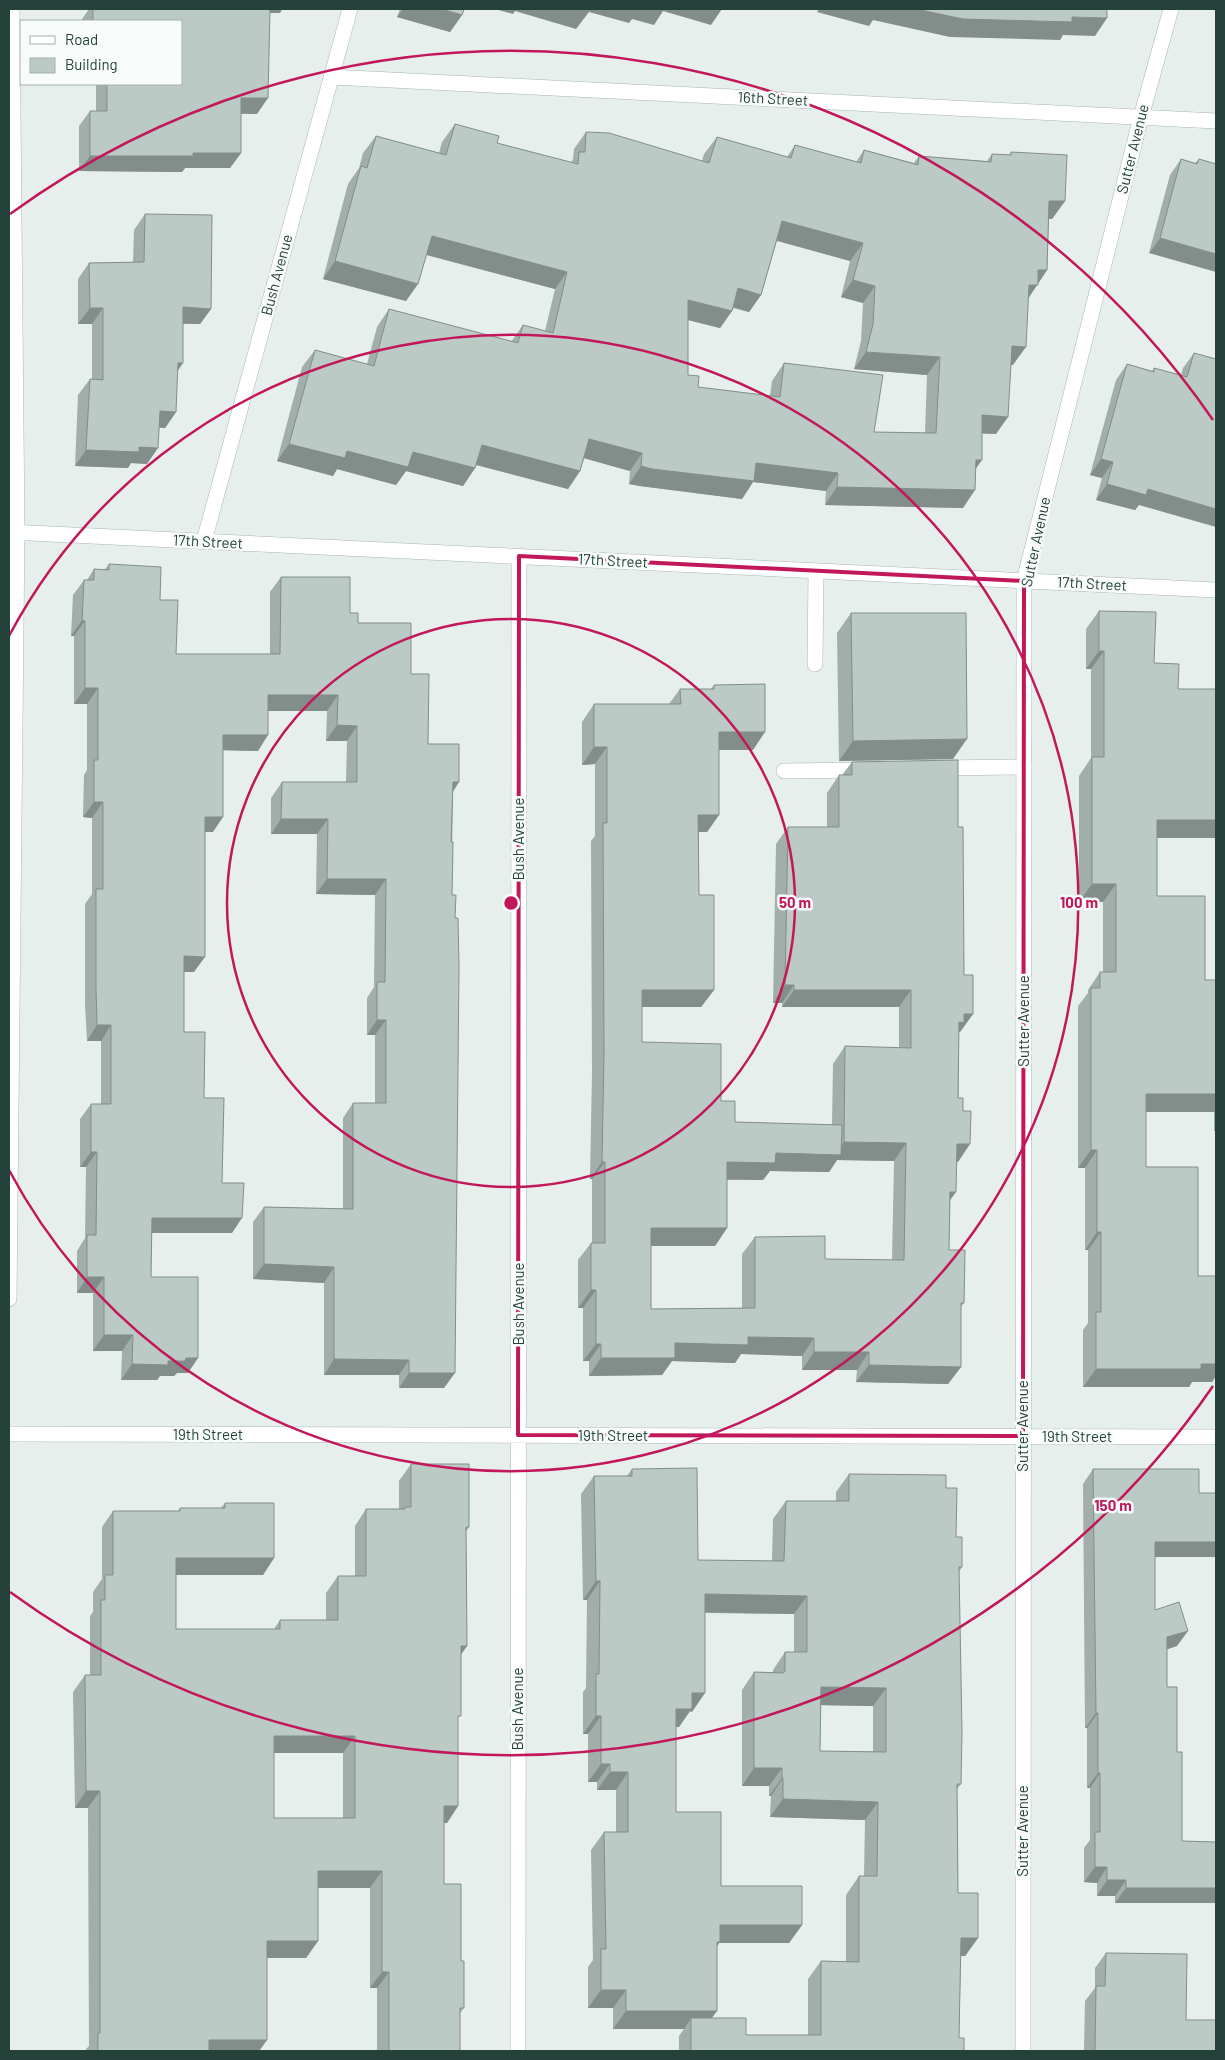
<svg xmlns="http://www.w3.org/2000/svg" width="1225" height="2060" font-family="Barlow,sans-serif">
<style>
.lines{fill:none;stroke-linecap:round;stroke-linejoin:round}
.service-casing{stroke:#a8b8b2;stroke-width:16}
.minor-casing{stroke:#a8b8b2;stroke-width:16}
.service{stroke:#fff;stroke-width:15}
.minor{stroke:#fff;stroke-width:15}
.wall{fill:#a1aea9;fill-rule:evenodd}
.shaded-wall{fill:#838d89}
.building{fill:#bbcac4;stroke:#838d89;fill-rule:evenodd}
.marked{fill:none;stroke:#c2185b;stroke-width:4;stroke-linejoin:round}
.ring{fill:none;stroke:#c2185b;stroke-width:2.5}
.labels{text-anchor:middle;stroke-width:5;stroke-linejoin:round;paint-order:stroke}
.street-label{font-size:15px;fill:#24423a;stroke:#f7fbf9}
.centre{fill:#c2185b;stroke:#f7fbf9;stroke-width:2.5}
.ring-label{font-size:15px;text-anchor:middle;font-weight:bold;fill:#c2185b;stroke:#f7fbf9;stroke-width:5;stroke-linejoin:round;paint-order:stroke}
</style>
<rect width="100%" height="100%" fill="#e6efeb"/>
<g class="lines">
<defs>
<path id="service" d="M815 664 816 571
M938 768 1024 767
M784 771 865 770"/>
<path id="minor" d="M331 77 1216 121
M9 532 1216 590
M204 541 350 9
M9 1299 17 532 12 9
M9 1434 1216 1437
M518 2051 519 556
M1023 2051 1024 581 1141 117 1171 9"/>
</defs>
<use href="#service" class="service-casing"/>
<use href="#minor" class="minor-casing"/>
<use href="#service" class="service"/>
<use href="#minor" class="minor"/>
</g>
<path class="wall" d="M89 9H282L280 13H269L257 114H241V153L230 168H185L182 172 79 171V126L90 111H96V84H181V21H82V19Z
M400 9H464L462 15 450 32 397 17Z
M455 124 497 143 571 163 573 159 574 149 586 132 702 161 704 154 717 137 787 157 795 145 856 162 864 150 914 163 919 156 987 161 992 154 1009 155 1011 152 1065 201 1052 219H1049L1047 270 1028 299 1013 365H1011L996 434 982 433 976 469 963 508 825 505 826 491 753 482 742 499 640 486 629 484 630 471 584 458 580 471 568 489 476 465 475 468 463 486 406 471 396 485 337 469 333 476 277 461 302 367 315 350 367 364 377 327 389 309 511 342 523 325 545 331 555 289 426 255 406 301 323 279 348 184 359 168 363 153 376 136 439 153 442 142ZM777 240 850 261 841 297 863 303 861 341 854 369 927 375 925 433 874 432 784 363 772 381 770 396 698 387 688 375V320L720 328 732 311 733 308 749 312 761 295Z
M1181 159 1195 163 1199 159 1216 164 1149 253 1170 175Z
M145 214 211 309 200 324H183L177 371 176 412 165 428 159 427 147 464 131 463 128 468 75 466 78 395 90 379H92V324H78V279L89 263 133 262 134 230Z
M1194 353 1216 359 1139 505 1135 510 1096 500 1102 478 1090 475 1116 380 1127 364 1152 371 1154 368 1181 375 1183 368Z
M109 564 160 600 176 654H270V592L281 577 350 613 358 623 411 674 428 744 453 792 444 1388H399V1375H324V1283L253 1279V1222L264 1207 343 1209V1118L353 1103H375V1035H367V998L374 987 375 895 316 894 317 834H271V798L282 782H346L347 741H326L327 711H268L258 751 223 750 213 832H205L194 972H184V1032L204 1098 222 1183 232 1233H152L151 1277 188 1373H177L174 1376H160L157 1380H121L122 1351H93V1293H77V1251L85 1238 86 1167H80V1119L91 1104H101V1041H87L85 1004V904L92 894V818L83 817 84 775 87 770V704H74V636H71L73 595 84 580H87L94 569H105Z
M1099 611 1154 663 1178 689 1216 838H1157V896L1205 980H1216V1131H1214V1112H1146V1167L1198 1276H1216V1376L1212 1382H1192L1189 1387H1083V1330L1088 1323V1250H1085V1168H1078V1006L1088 993V990L1100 972H1103V902H1079V776L1091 758V669H1086V629Z
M851 613 953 759 839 761 837 633Z
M714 685 753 750H719V815L707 832H699V895L714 990 701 1007H642V1042L721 1101 735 1122 832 1125 833 1064 845 1046 899 1048V1007H782V1003H773L776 844 788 827H827V793L839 775H842L852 762 958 827 964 975 973 1014 960 1032H959L958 1162H956L950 1201 949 1250 964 1303 961 1307V1367L948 1384 856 1382 857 1370H802V1356L741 1354 735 1363 672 1361 662 1375 589 1376V1361H583V1308H578V1260L591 1243H592V1179H590L592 1072 591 841 595 836V764L582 765V722L594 704H669L680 689H711ZM837 1160 894 1161 892 1260 825 1259 755 1237 742 1254V1308L651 1309V1246H715L727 1228V1180H763L770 1171 829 1172Z
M411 1464 469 1527 466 1532 467 1646 461 1654 458 1721V1806L447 1823H444V1884L461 1961 464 2008 460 2013V2051H377V1988H370V1888H318V1941L306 1958H267V2040L259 2051H86V2049L89 2046 88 1808H75L73 1692 85 1675H90V1616L93 1612V1592L102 1579V1527L113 1511H178L180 1508H221L225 1503 274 1558 263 1575H176V1629H274L280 1620H326V1593L338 1576H355V1526L366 1509H399V1481ZM274 1753H343V1818H274Z
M632 1469 698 1560 772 1561 773 1519 786 1501H836V1492L849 1474 946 1488 962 1567 959 1572 961 1784 957 1789 958 1893 978 1938 965 1956H961L959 2038 964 2051H679V2036L684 2029H613V2008H588V1967L593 1960 591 1850 604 1832H616V1790H597V1782H588V1734H583V1692L586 1688 587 1600H583L581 1494 594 1476H627ZM705 1613 794 1614V1652H785L773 1670V1672H754L742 1690V1786H769V1796H771L770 1817 865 1820 864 1876H859L846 1895V1961H821L808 1979V2035H746L711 2018 717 1947 719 1943H789L802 1925 721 1886 676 1812V1727H679L690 1711 692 1712ZM821 1705 873 1706V1752L820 1751Z
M1093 1469 1199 1493 1216 1557H1155V1610L1177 1646 1167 1649V1687L1177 1752 1182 1841 1216 1903H1115V1896H1097V1883L1084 1882V1848L1090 1840V1788H1087V1728H1085L1083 1484Z
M1106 1953 1186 2020 1216 2051H1084L1085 2001 1095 1988V1968Z"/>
<path class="shaded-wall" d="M262 9H282L280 13H259Z
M403 9H441L462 15 450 32 397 17Z
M495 9H722L711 25 663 11 654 25 632 19 629 23 589 12 576 29 515 11 513 14Z
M819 9H916L1072 17 1107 18 1095 36 1063 35 1060 40 950 37 873 20 869 26 817 12Z
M241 98H268L257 114 230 113Z
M193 153H241L230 168H185L182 172 79 171 90 156Z
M1049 201H1065L1052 219 1037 218Z
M782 221 863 243 850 261 770 239Z
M432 236 567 272 555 289 420 253Z
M1160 238 1216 254V272L1149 253Z
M335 261 418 284 406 301 323 279Z
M1038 270H1047L1025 303H1017Z
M853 280 875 286 863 303 841 297Z
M738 288 761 295 749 312 726 305Z
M688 300 732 311 720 328 676 317Z
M183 307 211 309 200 324 172 323Z
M90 308H103L92 324H78Z
M1012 346 1026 347 1013 365 999 364Z
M866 352 940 357 927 375 854 369Z
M178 363H183L172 379Z
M160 411 176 412 165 428 149 427Z
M982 415 1008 417 996 434 969 433Z
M589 439 642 453 630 471 576 456Z
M289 444 347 451 413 452 475 468 463 486 406 471 396 485 337 469 333 476 277 461Z
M482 445 580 471 568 489 469 463Z
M139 447 158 448 147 464 131 463 128 468 75 466 86 450Z
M1101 459 1113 462 1102 478 1090 475Z
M976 460H982L969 478Z
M756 463 838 473 826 491 753 482 742 499 640 486 629 484 641 466Z
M1107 484 1148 489 1216 509V527L1139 505 1135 510 1096 500Z
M837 487 975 490 963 508 825 505Z
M82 620 85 621 74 636H71Z
M1099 651H1104L1091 669H1086Z
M85 688H98L87 704H74Z
M268 695H338L327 711H258Z
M337 725 357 726 347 741H326Z
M719 732H765L753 750H707Z
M223 735H268L258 751 213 750Z
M967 739 953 759 839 761 853 741Z
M594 747H607L595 764 582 765Z
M453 782H459L449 798Z
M94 802H103L92 818 83 817Z
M698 815H719L707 832H686Z
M205 817H223L213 832H194Z
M281 819H328L317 834H271Z
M1157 820H1216V838H1144Z
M327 879H386L375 895 316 894Z
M1092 884H1116L1103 902H1079Z
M184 956 205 957 194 972H173Z
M785 985H794L782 1003H773Z
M642 990H714L701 1007H630Z
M794 990H911L899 1007H782Z
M964 1014H973L960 1032H958L947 1040Z
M377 1020H386L375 1035H367Z
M97 1025H111L101 1041H87Z
M1146 1094H1216V1109L1214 1112H1133Z
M844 1142 906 1143 894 1161 837 1160 829 1172 770 1171 763 1180 715 1179 727 1162 776 1153 835 1155Z
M957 1144H970L958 1162H945Z
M1091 1150H1097L1085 1168H1078Z
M91 1152H97L86 1167H80Z
M602 1162H605L592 1179H590Z
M950 1192H956L943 1210Z
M152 1218H242L232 1233H141Z
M651 1228H727L715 1246H639Z
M1097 1232H1101L1088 1250H1085Z
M264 1264 334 1267 324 1283 253 1279Z
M87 1277H104L93 1293H77Z
M591 1290H596L583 1308H578Z
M104 1335H133L122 1351H93Z
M748 1337 814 1338 802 1356 741 1354 735 1363 672 1361 662 1375 589 1376 601 1358 675 1343Z
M596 1344H601L589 1361H583Z
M814 1352H869L857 1370H802Z
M186 1358H198L188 1373H177L174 1376H160L157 1380H121L132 1364 168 1361Z
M334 1359 409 1360 399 1375H324Z
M1201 1364H1216V1376L1212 1382H1192L1189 1387H1083L1096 1369Z
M869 1365 961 1367 948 1384 856 1382Z
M409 1373H455L444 1388H399Z
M1155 1542H1216V1557H1144Z
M176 1558H274L263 1575H164Z
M596 1581H600L587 1600H583Z
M705 1594 807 1596 794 1614 692 1612Z
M1188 1631 1177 1646 1156 1653 1167 1637Z
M461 1646H467L455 1663Z
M821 1687 886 1688 873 1706 809 1705Z
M692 1693H705L692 1712 690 1711 679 1727H663L676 1709Z
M1096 1713H1098L1087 1728H1085Z
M596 1716H601L588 1734H583Z
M274 1736H355L343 1753H263Z
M601 1764H610L597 1782H588Z
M754 1768H782L769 1786H742Z
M610 1772H628L616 1790H597Z
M1098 1773H1100L1090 1788H1087Z
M782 1778H783L771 1796H769Z
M86 1791H100L88 1808H75Z
M783 1799 878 1802 865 1820 770 1817Z
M444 1806H458L447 1823H432Z
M1095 1867H1107L1097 1883 1084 1882Z
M318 1871H382L370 1888H306Z
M1107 1880H1126L1115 1896H1097Z
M1126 1888H1216V1903H1115Z
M720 1925H802L789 1943H719L708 1960Z
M961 1938H978L965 1956H948Z
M267 1941H318L306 1958H255Z
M382 1972H389L377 1988H370Z
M601 1990H626L613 2008H588Z
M626 2011H717L704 2029 691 2018 684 2029H613Z
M209 2040H267L259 2051H201Z"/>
<path class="building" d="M93 9H270L268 98H241V153H193V156H90V111H107V84H181V21H93Z
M441 9H464L462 15Z
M580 9H590L589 11Z
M916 9H1107V18L1072 17V22L963 19Z
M455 124 499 136 497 143 578 164 579 152H585L586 132 609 133 709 163 717 137 791 158 795 145 861 163 864 150 918 165 919 156 991 162 992 154 1011 155V152L1067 155 1065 201H1049L1047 270H1038V285H1029L1026 347 1012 346 1008 417 982 415V460H976L975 490 837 487 838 473 756 463 754 481 652 469 641 466 642 453 589 439 580 471 482 445 475 468 413 452 408 467 347 451 345 458 289 444 315 350 374 366 389 309 518 343 523 325 553 333 567 272 432 236 418 284 335 261 361 166 367 168 376 136 446 155ZM782 221 863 243 853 280 875 286 873 324 866 352 940 357 936 433 874 432 883 375 784 363 780 397 698 387 699 376 688 375V300L732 311 738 288 761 295Z
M1181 159 1197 164 1199 159 1216 164V254L1160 238Z
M145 214 212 215 211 309 183 307V363H178L176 412 160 411 158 448 139 447V452L86 450 90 379 103 380V308H90L89 263 144 262Z
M1194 353 1216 359V509L1148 489 1146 495 1107 484 1113 462 1101 459 1127 364 1154 372V368L1187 377Z
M109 564 161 567 160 600H178L176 654H280L281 577H350V613H358V623H411V674H429L428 744H459V782H453L451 842H453L452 895H456L455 918H458L459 966 455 1373H409V1360L334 1359V1267L264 1264V1207L353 1209V1103H386V1020H377V982H385L386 879H327L328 819H281L282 782H357V726L337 725 338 695H268V735H223V817H205V957L184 956V1032H205L204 1098H224L222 1183H244L242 1218H152L151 1277H198V1358H186L185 1361H168V1365L132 1364 133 1335H104V1277H87V1235H96L97 1152H91V1104H111V1025H97L96 989V889H103V802H94V760H98V688H85V621L82 620 84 580H94V569L109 570Z
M1099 611 1156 612 1154 663 1179 664 1178 689H1216V820H1157V896H1205V980H1216V1094H1146V1167H1198V1276H1216V1364H1201V1369H1096V1312H1101V1232H1097V1150H1091V988H1100V972H1116V884H1092V757H1104V651H1099Z
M851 613H966L967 739 853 741Z
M765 684V732H719V815H698L699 895H714V990H642V1042L721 1044V1101H735V1122L842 1125 841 1155 776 1153 775 1163 727 1162V1228H651V1309L755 1308V1237L825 1236V1259L904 1260 906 1143 844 1142 845 1046 911 1048V990H794V985H785L788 827H839V775H852V762L958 760V827H963L964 975H973V1014H964V1023L959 1022 958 1098H963V1111H971L970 1144H957L956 1192H950L949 1250H965L964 1303H961V1367L869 1365V1352H814V1338L748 1337V1345L675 1343V1358H601V1344H596V1290H591V1243H605V1162H602L604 1054 603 823H607V747H594V704H681L680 689H714V685Z
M411 1464H469V1527H466L467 1646H461V1716H458V1806H444V1884H461V1961H464V2008H460V2051H389V1972H382V1871H318V1941H267V2040H209V2051H98V2033H100V1791H86L85 1675H101V1600H105V1575H113V1511H180V1508H225V1503H274V1558H176V1629H280V1620H338V1576H366V1509H405V1507H411ZM274 1736H355V1818H274Z
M697 1468 698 1560 784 1561 786 1501H849V1474L946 1475V1488H957L956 1537H962V1567H959L962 1733 961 1784H957L958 1893H978V1938H961L959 2038H964V2051H691V2018H746V2035H821V1961L859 1962V1876H877L878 1802 783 1799V1778H782V1768H754V1672L783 1673 785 1671V1652H807V1596L705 1594V1693H692V1709H676V1812H721V1886H802V1925H720V1942H717V2011H626V1990H601V1949H606L604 1832H628V1772H610V1764H601V1716H596V1674H599L600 1581H596L594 1476H632V1469ZM821 1687 886 1688V1752L820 1751Z
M1093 1469H1199V1493H1216V1542H1155V1610L1179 1602 1188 1631 1167 1637V1687H1177V1752H1182V1841L1216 1842V1888H1126V1880H1107V1867H1095V1832H1100V1773H1098V1713H1096Z
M1106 1953 1187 1954 1186 2020H1216V2051H1095L1096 1986H1105Z"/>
<path class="marked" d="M519 556 1024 581 1023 1436 518 1435Z"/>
<g class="ring">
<circle cx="511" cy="903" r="284"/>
<path d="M9 636A568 568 0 1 1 9 1170"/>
<path d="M1213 1386A852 852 0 0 1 10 1592M10 214A852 852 0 0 1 1213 420"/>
</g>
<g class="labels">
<g class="street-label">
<text transform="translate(773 99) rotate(3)" y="5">16th Street</text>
<text transform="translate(1133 149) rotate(-76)" y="5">Sutter Avenue</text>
<text transform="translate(277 275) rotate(-75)" y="5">Bush Avenue</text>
<text transform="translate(208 542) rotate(3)" y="5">17th Street</text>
<text transform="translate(1036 542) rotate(-78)" y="5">Sutter Avenue</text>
<text transform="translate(613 561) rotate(3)" y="5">17th Street</text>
<text transform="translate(1092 584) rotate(3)" y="5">17th Street</text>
<text transform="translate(519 839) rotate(-90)" y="5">Bush Avenue</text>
<text transform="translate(1024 1021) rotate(-90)" y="5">Sutter Avenue</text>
<text transform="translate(519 1304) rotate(-90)" y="5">Bush Avenue</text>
<text transform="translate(1023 1426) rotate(-90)" y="5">Sutter Avenue</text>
<text x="208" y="1440">19th Street</text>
<text x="613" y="1441">19th Street</text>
<text x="1077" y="1442">19th Street</text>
<text transform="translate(518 1709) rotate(-90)" y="5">Bush Avenue</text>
<text transform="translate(1023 1831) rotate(-90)" y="5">Sutter Avenue</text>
</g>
</g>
<circle cx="511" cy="903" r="8" class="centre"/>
<g class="ring-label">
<text x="795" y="908">50 m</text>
<text x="1079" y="908">100 m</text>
<text x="1113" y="1511">150 m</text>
</g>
<rect width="1225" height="2060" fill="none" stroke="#24423a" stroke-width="20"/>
<rect x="20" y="20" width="162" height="65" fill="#f7fbf9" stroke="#a3b1ad"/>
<rect x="30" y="36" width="25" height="8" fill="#ffffff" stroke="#a3b1ad"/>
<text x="65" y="45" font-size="15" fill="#24423a">Road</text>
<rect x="30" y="58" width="25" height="15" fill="#bbcac4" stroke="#a3b1ad"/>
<text x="65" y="70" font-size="15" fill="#24423a">Building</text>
</svg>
